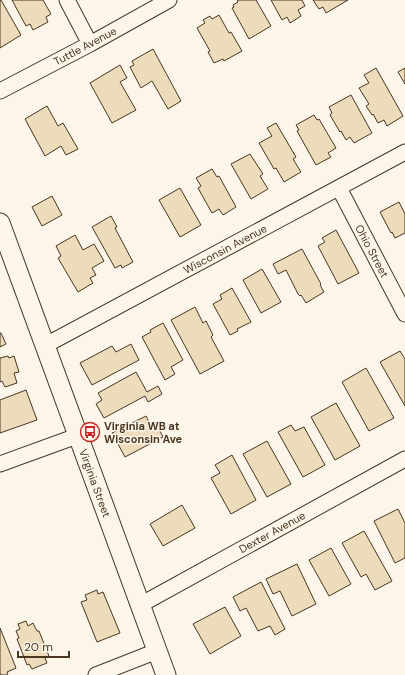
<svg xmlns="http://www.w3.org/2000/svg" width="405" height="675" font-family="'DM Sans',sans-serif">
<style>
.building{fill:#ecdcbc;stroke:#4a3520}
.lines{fill:none;stroke-linecap:round;stroke-linejoin:round}
.minor-casing{stroke:#4a3520;stroke-width:17}
.tertiary-casing{stroke:#4a3520;stroke-width:21}
.minor{stroke:#fbf6e9;stroke-width:15}
.tertiary{stroke:#fbf6e9;stroke-width:19}
.labels{text-anchor:middle;stroke-width:3;stroke-linejoin:round;paint-order:stroke}
.street-label{font-size:11px;fill:#4a3520;stroke:#fbf6e9}
.poi-label{font-size:11px;font-weight:bold;fill:#4a3520;stroke:#fbf6e9;text-anchor:start}
</style>
<rect width="100%" height="100%" fill="#fbf6e9"/>
<path class="building" d="M0 0H1L21 35 0 48Z
M12 0H43L51 14 46 17 48 22 33 30 30 24 26 26Z
M239 0H256L271 26 249 39 232 8 234 7 233 5 238 2 237 1Z
M271 0H302L305 6 298 10 301 16 290 23 287 17 282 20Z
M313 0H348L326 13 323 7 319 9Z
M219 15 229 33 231 32 242 51 224 61 223 59 214 63 208 52 210 51 197 28 205 23 203 20 210 16 212 19Z
M153 49 181 101 168 109 152 81 141 88 130 67 134 65 132 61Z
M120 65 127 78 120 82 136 110 112 123 90 83Z
M376 68 403 116 387 126 384 120 378 123 373 114 372 115 366 106 369 104 359 88 369 83 364 75Z
M405 68V84L398 72Z
M351 95 372 133 354 143 350 137 346 140 341 131 340 132 330 115 332 113 329 107Z
M47 106 58 126 63 123 78 149 66 155 61 146 45 156 25 119Z
M314 115 317 120 319 119 336 148 328 153 331 157 316 165 297 131 299 130 296 125Z
M276 123 296 157 293 159 301 172 284 182 276 168 274 169 259 143 272 136 267 128Z
M250 154 263 174 260 176 268 189 251 199 231 164Z
M212 169 217 177 219 176 236 207 223 215 219 209 212 213 198 188 201 186 196 178Z
M180 188 201 225 180 237 159 200Z
M52 196 62 215 42 226 32 207Z
M399 202 405 214V233L395 238 392 232 391 233 380 212Z
M111 216 117 227 115 228 133 262 122 268 121 265 115 268 92 227Z
M336 230 359 273 338 284 318 246 325 242 322 238Z
M75 235 83 250 94 244 104 261 92 268 96 275 90 278 93 283 78 292 58 258 61 256 56 246Z
M302 249 321 284 320 285 324 292 306 303 301 295 300 296 298 294 286 270 278 274 273 264Z
M262 269 281 302 261 313 243 280Z
M232 288 251 322 237 329 238 331 230 335 213 304 222 299 220 295Z
M195 307 203 323 206 321 213 335 211 337 224 361 200 374 171 320Z
M163 323 183 360 171 367 175 374 165 380 142 337 151 332 150 330Z
M0 333H1L6 344 0 347Z
M131 344 139 360 92 385 80 363 112 346 116 352Z
M400 351 405 359V406L380 362Z
M8 356 9 358 14 356 19 372 14 373 17 383 5 387 2 381 0 382V358Z
M366 368 394 418 369 431 342 382Z
M136 372 147 392 158 386 162 394 148 402 145 396 104 418 96 404 102 400 98 393Z
M26 390 37 420 0 433V400Z
M336 403 360 446 335 460 311 417Z
M146 416 151 426 156 423 163 437 125 457 112 433Z
M291 425 295 431 304 427 325 465 303 477 278 432Z
M267 441 291 484 267 497 243 454Z
M232 455 256 500 231 514 211 478 220 473 215 465Z
M182 505 195 528 163 546 150 524Z
M398 509 405 523V558L395 563 374 521Z
M364 531 392 581 375 590 366 574 361 577 342 543Z
M331 548 351 584 329 596 309 560Z
M297 564 316 604 292 616 280 591 273 594 266 579Z
M261 582 285 629 275 635 270 626 258 631 246 608 240 611 233 597Z
M97 590 98 594 103 592 120 633 97 642 81 602 87 600 85 595Z
M225 607 241 636 210 654 193 624Z
M26 621 28 626 33 623 37 631H39L49 656 45 658 47 663 32 669 29 664 27 665 17 639 19 638 16 631 20 629 18 624Z
M0 628 16 668 7 672 8 674 6 675H1L0 673Z"/>
<g class="lines">
<defs>
<path id="minor" d="M67 0 90 44
M0 91 90 44 169 0
M339 188 405 314
M44 346 405 152
M0 464 77 436
M140 605 405 459
M96 675 157 651"/>
<path id="tertiary" d="M0 223 166 675"/>
</defs>
<use href="#minor" class="minor-casing"/>
<use href="#tertiary" class="tertiary-casing"/>
<use href="#minor" class="minor"/>
<use href="#tertiary" class="tertiary"/>
</g>
<defs>
<symbol id="bus-ring" viewBox="-11 -11 22 22"><circle r="9.5" fill="#fbf6e9" stroke="#c62828" stroke-width="1.5"/><path d="M-5-6H5V4H4V6H2V4H-2V6H-4V4H-5ZM-3.5-4V0h7V-4ZM-3.5 1.2v1.5H-2V1.2ZM2 1.2v1.5H3.5V1.2Z" fill="#c62828"/></symbol>
</defs>
<g fill-rule="evenodd">
<use href="#bus-ring" x="79" y="421" width="22" height="22"/>
</g>
<g class="labels">
<g class="street-label">
<text transform="translate(85 46) rotate(-28)" y="4">Tuttle Avenue</text>
<text transform="translate(225 249) rotate(-28)" y="4">Wisconsin Avenue</text>
<text transform="translate(372 251) rotate(62)" y="4">Ohio Street</text>
<text transform="translate(95 483) rotate(70)" y="4">Virginia Street</text>
<text transform="translate(272 532) rotate(-29)" y="4">Dexter Avenue</text>
</g>
<g class="poi-label">
<text x="104" y="430">Virginia WB at<tspan x="104" dy="13">Wisconsin Ave</tspan></text>
</g>
</g>
<path d="M18 651v6h51v-6" fill="none" stroke="#4a3520" stroke-width="2"/>
<text x="24" y="651" font-size="12" fill="#4a3520" stroke="#fbf6e9" stroke-width="3" paint-order="stroke">20 m</text>
</svg>
